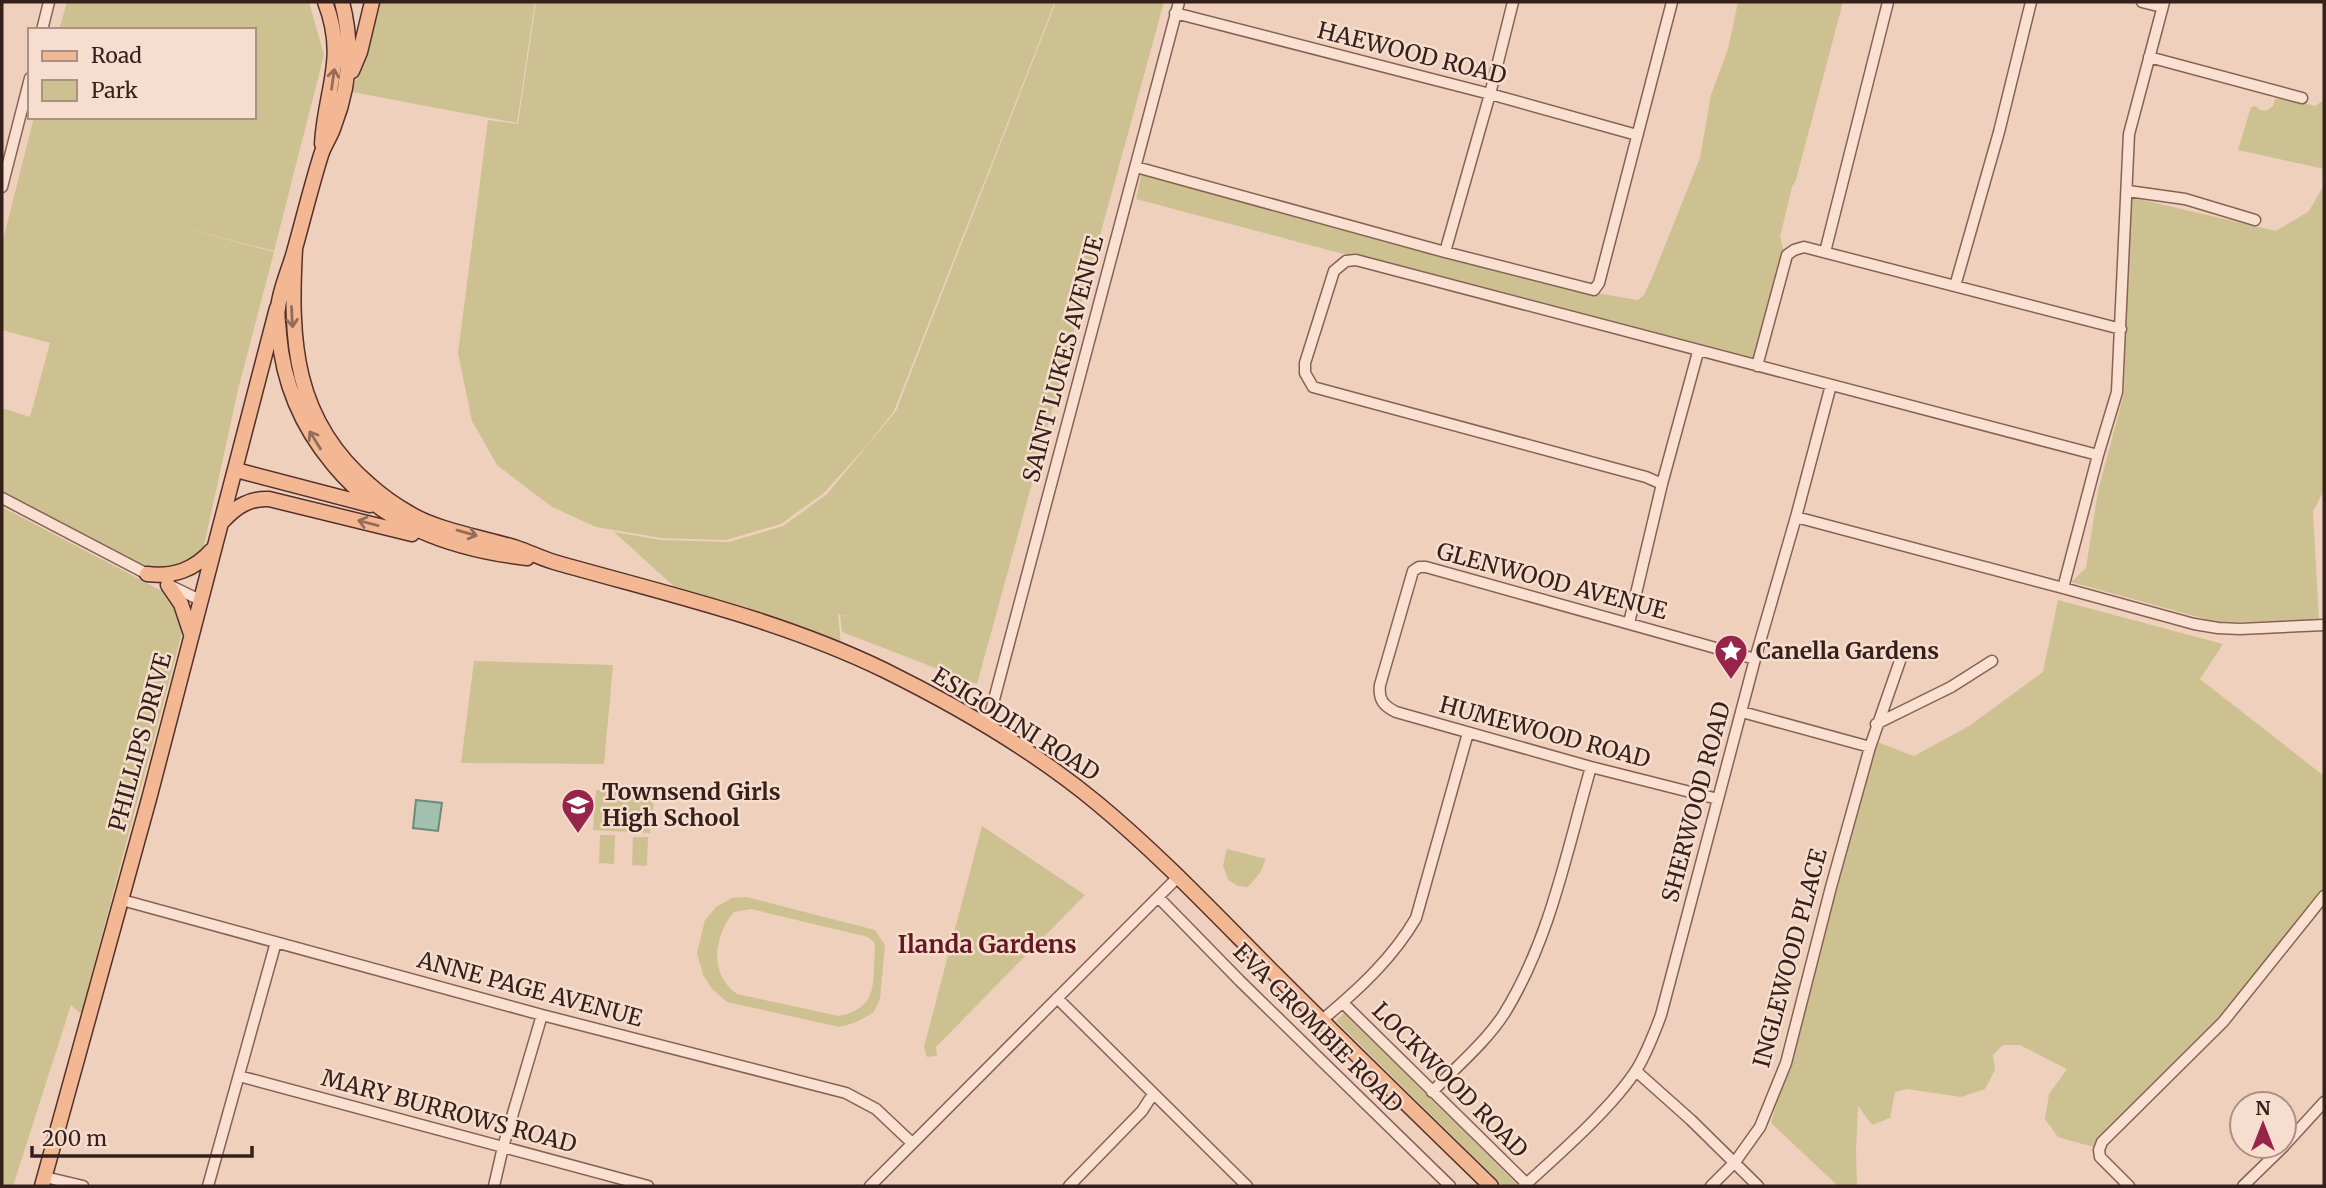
<svg xmlns="http://www.w3.org/2000/svg" width="2326" height="1188" font-family="Merriweather,serif">
<style>
.green{fill:#cdc191;fill-rule:evenodd}
.water{fill:#a1c0ad;stroke:#688d79;stroke-width:2}
.lines{fill:none;stroke-linecap:round;stroke-linejoin:round}
.minor-casing{stroke:#876156;stroke-width:13}
.major-casing{stroke:#54312b;stroke-width:17}
.minor{stroke:#fae0d0;stroke-width:10}
.major{stroke:#f4b793;stroke-width:14}
.oneway{stroke:#956c57}
.labels{text-anchor:middle;stroke-width:5;stroke-linejoin:round;paint-order:stroke}
.street-label{font-size:23px;fill:#36201b;stroke:#f6ddcd}
.poi-label{font-size:23px;font-weight:bold;fill:#36201b;stroke:#f6ddcd;text-anchor:start}
.neighbourhood-label{font-size:24px;font-weight:bold;fill:#631921;stroke:#f6ddcd}
</style>
<rect width="100%" height="100%" fill="#efd0bd"/>
<path class="green" d="M67 2H309L324 55 274 251 161 222 274 252 238 390 203 550 180 568 142 566 2 492V408L30 417 50 343 2 330V244L34 117H254V30H59Z
M378 2H535L517 123 352 92Z
M536 2H1055L894 411 868 444 824 493 781 524 726 540 661 538 596 527 552 507 497 465 472 421 458 353 488 120 518 124Z
M1056 2H1164L977 684 842 632 840 615 856 618 838 614 841 644 679 591 614 532 661 540 729 542 783 526 827 494 896 411Z
M1738 2H1843L1796 180 1792 187 1780 237 1785 255 1755 363 1136 199 1142 171 1590 292 1638 300 1644 295 1654 273 1700 158 1711 95 1728 49Z
M2286 98 2315 106 2324 100V169L2238 150 2251 107 2256 106 2260 110 2266 111 2273 106 2275 99Z
M2324 185V490L2313 512 2319 621 2216 622 2071 582 2086 568 2098 491 2124 393 2130 197 2276 231 2309 211Z
M2 507 164 592 176 607 183 629 81 1014 71 1005 13 1186H2Z
M2058 600 2223 644 2200 679 2324 776V889L2218 1019 2096 1140 2093 1147 2058 1137 2045 1119 2049 1094 2067 1069 2020 1045H2003L1993 1055 1995 1070 1985 1089 1961 1097 1907 1089 1895 1092 1890 1118 1872 1125 1858 1106 1856 1151 1857 1186H1838L1771 1123 1877 742 1914 756 1969 726 2043 672Z
M474 661 613 665 604 764 461 763Z
M596 790 655 794 650 833 593 830Z
M982 826 1085 895 936 1047 937 1056 927 1057 924 1047Z
M600 835H615L614 864 599 863Z
M633 837H648L647 866 632 865Z
M1227 849 1266 859 1260 873 1248 887 1238 886 1228 880 1223 865Z
M746 897 875 930 885 945 880 999 874 1012 864 1018 854 1023 839 1027 727 1002 712 989 703 975 697 953 705 920 716 907 732 898ZM751 909 868 937 874 942 875 948C872 983 880 1007 839 1016L737 994C708 973 714 936 734 912Z
M1344 1013 1518 1185 1503 1186 1336 1021Z"/>
<path class="water" d="M416 800 442 803 438 831 413 828Z"/>
<g class="lines">
<defs>
<path id="minor" d="M2142 2 2162 7
M1175 13 1490 94 1637 135
M42 30 49 2
M2149 57 2302 98
M1136 167 1445 252 1594 290 1599 283 1672 2
M2 187 30 78
M2128 191 2185 199 2255 220
M1445 252 1490 94 1513 2
M1825 252 1888 2
M1955 286 1999 132 2031 2
M1757 366 1787 255 1794 250 1804 247 2121 329
M2098 455 2117 392 2129 134 2164 2
M1662 484 1646 477 1313 387 1305 373V363L1334 271 1346 261 1356 260 2098 455 2063 588 1796 517
M2 498 151 576
M169 585 200 600
M2063 588 2194 624 2218 628 2240 629 2324 625
M1629 623 1662 484 1698 352
M1742 712 1870 747
M1876 724 1951 687 1992 661
M987 726 1179 2
M1718 799 1591 767 1396 712C1384 706 1378 700 1380 685L1413 571 1419 567H1426L1755 659
M1159 898 1240 981 1450 1186
M122 900 542 1015 846 1093 876 1109 912 1143
M1057 998 1247 1186
M1343 1003 1529 1186
M1322 1020C1358 990 1393 958 1416 918L1468 733
M1636 1071 1691 1120 1758 1186
M239 1076 648 1186
M1432 1092C1456 1067 1485 1043 1504 1014 1550 940 1567 850 1591 767
M2284 1146 2324 1102
M45 1177 83 1186
M208 1186 276 942
M494 1186 503 1147 542 1015
M870 1186 1179 876
M1069 1186 1142 1111 1153 1094
M1524 1186C1559 1154 1612 1108 1637 1069 1647 1052 1654 1034 1661 1015L1755 659 1796 517 1831 385
M1711 1186 1735 1162 1760 1127 1786 1063 1831 887 1870 747 1901 658
M2129 1186 2100 1157 2099 1150 2102 1142 2223 1022 2324 896
M2243 1186 2284 1146"/>
<path id="major" d="M342 2C353 44 350 85 334 126 331 136 324 145 321 155 311 187 303 220 294 252 289 270 280 289 278 308 276 316 279 326 279 334 283 382 302 427 333 464 383 525 450 549 527 558
M352 71 360 52 372 2
M322 144C325 89 347 59 325 2
M295 249C290 340 293 420 370 485 381 495 395 505 409 513 436 530 485 538 517 548 529 552 541 558 554 562 666 594 779 619 884 670 959 707 1033 750 1097 803 1161 856 1218 917 1278 977 1348 1047 1420 1117 1491 1186
M236 470 370 505
M223 521C236 507 249 498 269 499L412 534
M147 574C174 577 194 570 212 550
M168 585 181 604 191 634
M42 1186 149 799 277 308"/>
</defs>
<use href="#minor" class="minor-casing"/>
<use href="#major" class="major-casing"/>
<use href="#minor" class="minor"/>
<use href="#major" class="major"/>
</g>
<defs><path id="oneway-shaft" d="M-6 0H5M1.5-3L5.5 0L1.5 3" fill="none" stroke-width="1.6" stroke-linecap="round" stroke-linejoin="round" transform="scale(1.75)"/></defs>
<g class="oneway">
<use href="#oneway-shaft" transform="translate(333 79) rotate(-82)"/>
<use href="#oneway-shaft" transform="translate(292 317) rotate(87)"/>
<use href="#oneway-shaft" transform="translate(315 440) rotate(-122)"/>
<use href="#oneway-shaft" transform="translate(368 523) rotate(-165)"/>
<use href="#oneway-shaft" transform="translate(467 533) rotate(16)"/>
</g>
<defs>
<symbol id="sight-pin" viewBox="-11 -11 22 30"><path d="M0 17L-7.5 6A9.5 9.5 0 1 1 7.5 6Z" fill="#972449" stroke="#f6ddcd"/><path d="M0-6L1.8-2.2L6-1.7L2.9 1.2L3.7 5.4L0 3.3L-3.7 5.4L-2.9 1.2L-6-1.7L-1.8-2.2Z" fill="#fff"/></symbol>
<symbol id="school-pin" viewBox="-11 -11 22 30"><path d="M0 17L-7.5 6A9.5 9.5 0 1 1 7.5 6Z" fill="#972449" stroke="#f6ddcd"/><path d="M0-5L7-2L0 1L-7-2ZM-4 1L0 2.5L4 1V4Q0 6-4 4Z" fill="#fff"/></symbol>
</defs>
<g fill-rule="evenodd">
<use href="#sight-pin" x="1712" y="632" width="38" height="52"/>
<use href="#school-pin" x="559" y="786" width="38" height="52"/>
</g>
<g class="labels">
<g class="street-label">
<text transform="translate(1412 53) rotate(14)" y="8">HAEWOOD ROAD</text>
<text transform="translate(1063 359) rotate(-75)" y="8">SAINT LUKES AVENUE</text>
<text transform="translate(1552 581) rotate(15)" y="8">GLENWOOD AVENUE</text>
<text transform="translate(1016 724) rotate(32)" y="8">ESIGODINI ROAD</text>
<text transform="translate(1545 732) rotate(15)" y="8">HUMEWOOD ROAD</text>
<text transform="translate(140 742) rotate(-75)" y="8">PHILLIPS DRIVE</text>
<text transform="translate(1696 802) rotate(-75)" y="8">SHERWOOD ROAD</text>
<text transform="translate(1790 958) rotate(-75)" y="8">INGLEWOOD PLACE</text>
<text transform="translate(530 989) rotate(15)" y="8">ANNE PAGE AVENUE</text>
<text transform="translate(1318 1028) rotate(45)" y="8">EVA CROMBIE ROAD</text>
<text transform="translate(1450 1080) rotate(45)" y="8">LOCKWOOD ROAD</text>
<text transform="translate(449 1111) rotate(15)" y="8">MARY BURROWS ROAD</text>
</g>
<g class="poi-label">
<text x="1756" y="659">Canella Gardens</text>
<text x="602" y="800">Townsend Girls<tspan x="602" dy="26">High School</tspan></text>
</g>
<g class="neighbourhood-label">
<text x="987" y="953">Ilanda Gardens</text>
</g>
</g>
<rect width="2326" height="1188" fill="none" stroke="#36201b" stroke-width="7"/>
<rect x="28" y="28" width="228" height="91" fill="#f6ddcd" stroke="#a99186" stroke-width="2"/>
<rect x="42" y="51" width="35" height="10" fill="#f4b793" stroke="#a99186" stroke-width="2"/>
<text x="91" y="63" font-size="21" fill="#36201b">Road</text>
<rect x="42" y="80" width="35" height="21" fill="#cdc191" stroke="#a99186" stroke-width="2"/>
<text x="91" y="98" font-size="21" fill="#36201b">Park</text>
<g transform="translate(2263 1125)"><circle r="33" fill="#f6ddcd" stroke="#a99186" stroke-width="2"/>
<path d="M0-5L12 26L0 18L-12 26Z" fill="#972449"/>
<text y="-10" font-size="19" font-weight="bold" text-anchor="middle" fill="#36201b">N</text>
</g>
<path d="M32 1146v10h220v-10" fill="none" stroke="#36201b" stroke-width="3.5"/>
<text x="42" y="1146" font-size="21" fill="#36201b" stroke="#f6ddcd" stroke-width="5" paint-order="stroke">200 m</text>
</svg>
